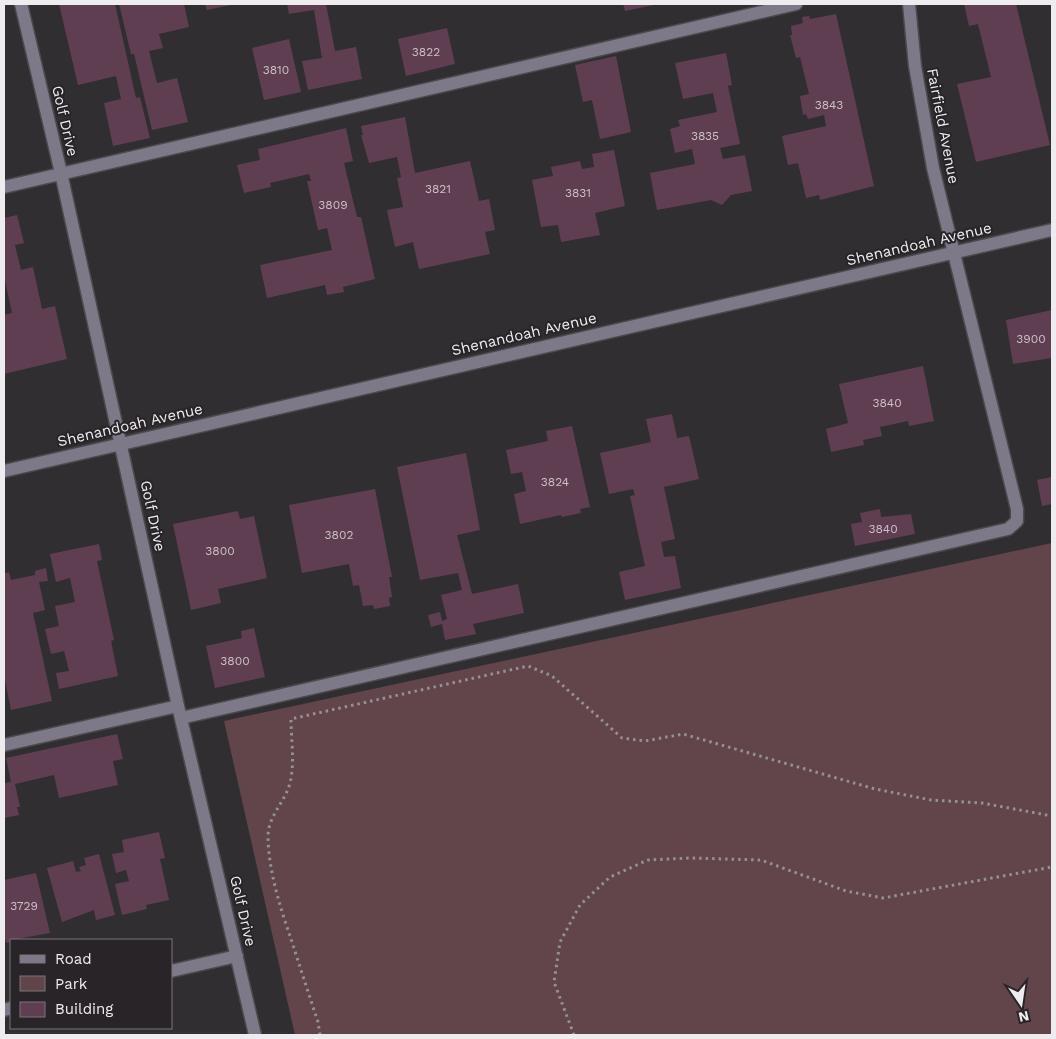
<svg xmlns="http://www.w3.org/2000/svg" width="1056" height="1039" font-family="'Work Sans',sans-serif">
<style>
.green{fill:#62454a}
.building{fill:#603e52}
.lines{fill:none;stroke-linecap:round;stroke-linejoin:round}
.minor-casing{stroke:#4c494c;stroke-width:15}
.path{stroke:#949195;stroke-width:3;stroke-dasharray:2.5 4;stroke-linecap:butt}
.minor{stroke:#7e7989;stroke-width:12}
.labels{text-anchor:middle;stroke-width:4;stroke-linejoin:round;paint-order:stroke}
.number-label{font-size:12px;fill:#cbc0c8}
.street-label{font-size:15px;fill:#efecef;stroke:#282428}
</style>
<rect width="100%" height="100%" fill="#312e32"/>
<path class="green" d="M1052 543V1035H295L224 721Z"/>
<path class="building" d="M59 4H115L136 98 140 97 150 138 113 146 104 103 121 99 116 76 78 85Z
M119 4H184L189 27 159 34 163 48 149 51 157 83 177 78 188 122 152 130 134 54H131Z
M205 4H231V5L207 10Z
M287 4H326L335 51 356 47 362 79 308 90 302 61 322 58 314 10 289 14Z
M623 4H654V5L625 11Z
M964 4H1016L1050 145 976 162 957 84 991 77 978 24 969 26Z
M836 14 874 186 820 200 819 195 806 198 798 163 788 165 782 136 826 126 824 115 808 119 806 114 803 115 800 96 809 94 800 57 796 58 790 35H792L791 26 803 23 802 17 809 16 810 19Z
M447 28 455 64 406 76 398 39Z
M289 39 301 92 264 100 252 48Z
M726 53 732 85 728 86 740 144 720 148 723 159 745 155 752 191 731 195 722 205 711 200 657 210 650 173 695 164 692 149 675 153 670 129 680 126 678 120 717 112 713 93 683 99 675 63Z
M616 56 631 132 600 139 592 100 583 102 575 65Z
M405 117 415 173 470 161 479 201 489 199 495 230 485 232 490 254 419 269 413 242 395 247 387 210 403 207 397 178 401 177 397 157 369 163 361 135H363L361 126Z
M346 128 353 161 344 163 357 217H361L375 279 343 287 344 292 327 295 325 285 267 298 260 265 332 250 327 228 318 230 307 181H311L309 174 270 183 271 187 244 193 237 165 260 160 258 149Z
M614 150 625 206 595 213 600 235 561 242 558 225 541 227 532 180 553 176 551 167 580 161 582 169 594 167 592 154Z
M17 215 24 243 15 245 21 270 33 267 42 309 55 306 67 359 4 374V315L12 313 4 276V218Z
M1052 310V358L1013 364 1006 320Z
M923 366 934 421 909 426 908 421 880 427 882 436 863 440 864 445 831 452 826 429 848 423 839 384Z
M672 414 677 438 689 436 699 479 664 487 675 539 661 542 664 557 675 556 681 588 625 600 619 572 645 566 630 496 635 495 633 489 609 494 600 453 651 442 646 419Z
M572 426 590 507 580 509 581 513 562 517 561 515 520 524 514 494 526 491 522 472 511 474 506 450 548 441 546 431Z
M466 453 480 530 457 535 472 594 518 584 524 613 473 624 476 634 445 640 442 624 431 627 428 615 440 612 442 621 447 619 441 595 462 590 458 573 420 580 397 467Z
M1052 477V504L1042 506 1037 480Z
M375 489 392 577H389L392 597 389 598 390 606 374 609 373 605 363 606 359 585 353 586 349 564 302 573 289 505Z
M880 509 881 517 911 514 915 534 855 546 851 524 862 522 860 513Z
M238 511 240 519 254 516 267 578 218 589 221 603 191 610 173 524Z
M99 544 102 560 97 561 114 640 111 641 118 676 59 689 56 673 69 671 64 651 51 654 45 629 59 626 55 606 75 602 70 578 56 582 50 554Z
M46 568 48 581 39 582 45 610 33 613 52 701 11 710 4 675V574L9 572 11 580 35 575V571Z
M254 628 265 677 215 688 206 646 242 638 241 631Z
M117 734 123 759 113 761 118 785 59 798 54 775 15 784 20 807H17L19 815 4 818V783L11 782 6 758Z
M159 832 165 858 160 859 169 900 146 905 147 909 122 915 115 884 129 881 126 870 116 873 112 854 124 852 122 840Z
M99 854 115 915 96 920 94 910 62 922 47 868 73 861 76 872 81 871 79 867 86 865 84 858Z
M36 873 50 933 11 940V942L6 943 4 933V880Z"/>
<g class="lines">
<defs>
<path id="minor" d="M21 4 61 173 178 706 255 1035
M4 187 796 4
M4 471 1052 230
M181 718 1008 529 1017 521V509L933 168 915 66 909 4
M4 745 178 706
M171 971 237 956
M4 1010 11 1008"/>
</defs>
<use href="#minor" class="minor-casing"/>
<path class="path" d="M320 1035 318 1022C309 995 300 967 291 939 280 907 268 869 268 835 269 815 285 802 290 783 295 763 291 739 291 719L528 666 552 676 622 738 645 741 683 734 875 789 931 800 982 803 1052 816
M574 1035 554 982 560 942 580 905 610 877 648 860 690 858 761 860 846 891 883 898 1052 867"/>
<use href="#minor" class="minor"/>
</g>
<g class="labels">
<g class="number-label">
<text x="426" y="56">3822</text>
<text x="276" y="74">3810</text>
<text x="829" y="109">3843</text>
<text x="705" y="140">3835</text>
<text x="438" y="193">3821</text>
<text x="578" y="197">3831</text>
<text x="333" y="209">3809</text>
<text x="1031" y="343">3900</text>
<text x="887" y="407">3840</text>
<text x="555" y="486">3824</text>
<text x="883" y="533">3840</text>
<text x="339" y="539">3802</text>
<text x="220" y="555">3800</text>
<text x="235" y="665">3800</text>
<text x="24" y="910">3729</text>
</g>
<g class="street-label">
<text transform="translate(65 121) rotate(77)" y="5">Golf Drive</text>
<text transform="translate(943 126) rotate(79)" y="5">Fairfield Avenue</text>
<text transform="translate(919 244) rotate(-13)" y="5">Shenandoah Avenue</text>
<text transform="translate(524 334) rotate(-13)" y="5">Shenandoah Avenue</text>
<text transform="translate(130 425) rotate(-13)" y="5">Shenandoah Avenue</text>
<text transform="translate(153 516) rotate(78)" y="5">Golf Drive</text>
<text transform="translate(243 911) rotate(77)" y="5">Golf Drive</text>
</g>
</g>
<rect width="1056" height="1039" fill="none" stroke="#efecef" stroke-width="10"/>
<rect x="10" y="939" width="162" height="90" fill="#282428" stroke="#787478"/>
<rect x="20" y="955" width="25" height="8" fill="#7e7989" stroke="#787478"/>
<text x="55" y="964" font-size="15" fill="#efecef">Road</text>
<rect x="20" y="976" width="25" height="15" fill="#62454a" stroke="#787478"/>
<text x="55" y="989" font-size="15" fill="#efecef">Park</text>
<rect x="20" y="1002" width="25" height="15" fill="#603e52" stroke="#787478"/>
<text x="55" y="1014" font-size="15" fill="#efecef">Building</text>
<g transform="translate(1021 1004) rotate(167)" stroke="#282428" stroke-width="4" paint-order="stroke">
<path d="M0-4L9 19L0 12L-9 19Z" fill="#efecef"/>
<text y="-8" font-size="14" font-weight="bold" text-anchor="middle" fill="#efecef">N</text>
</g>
</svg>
